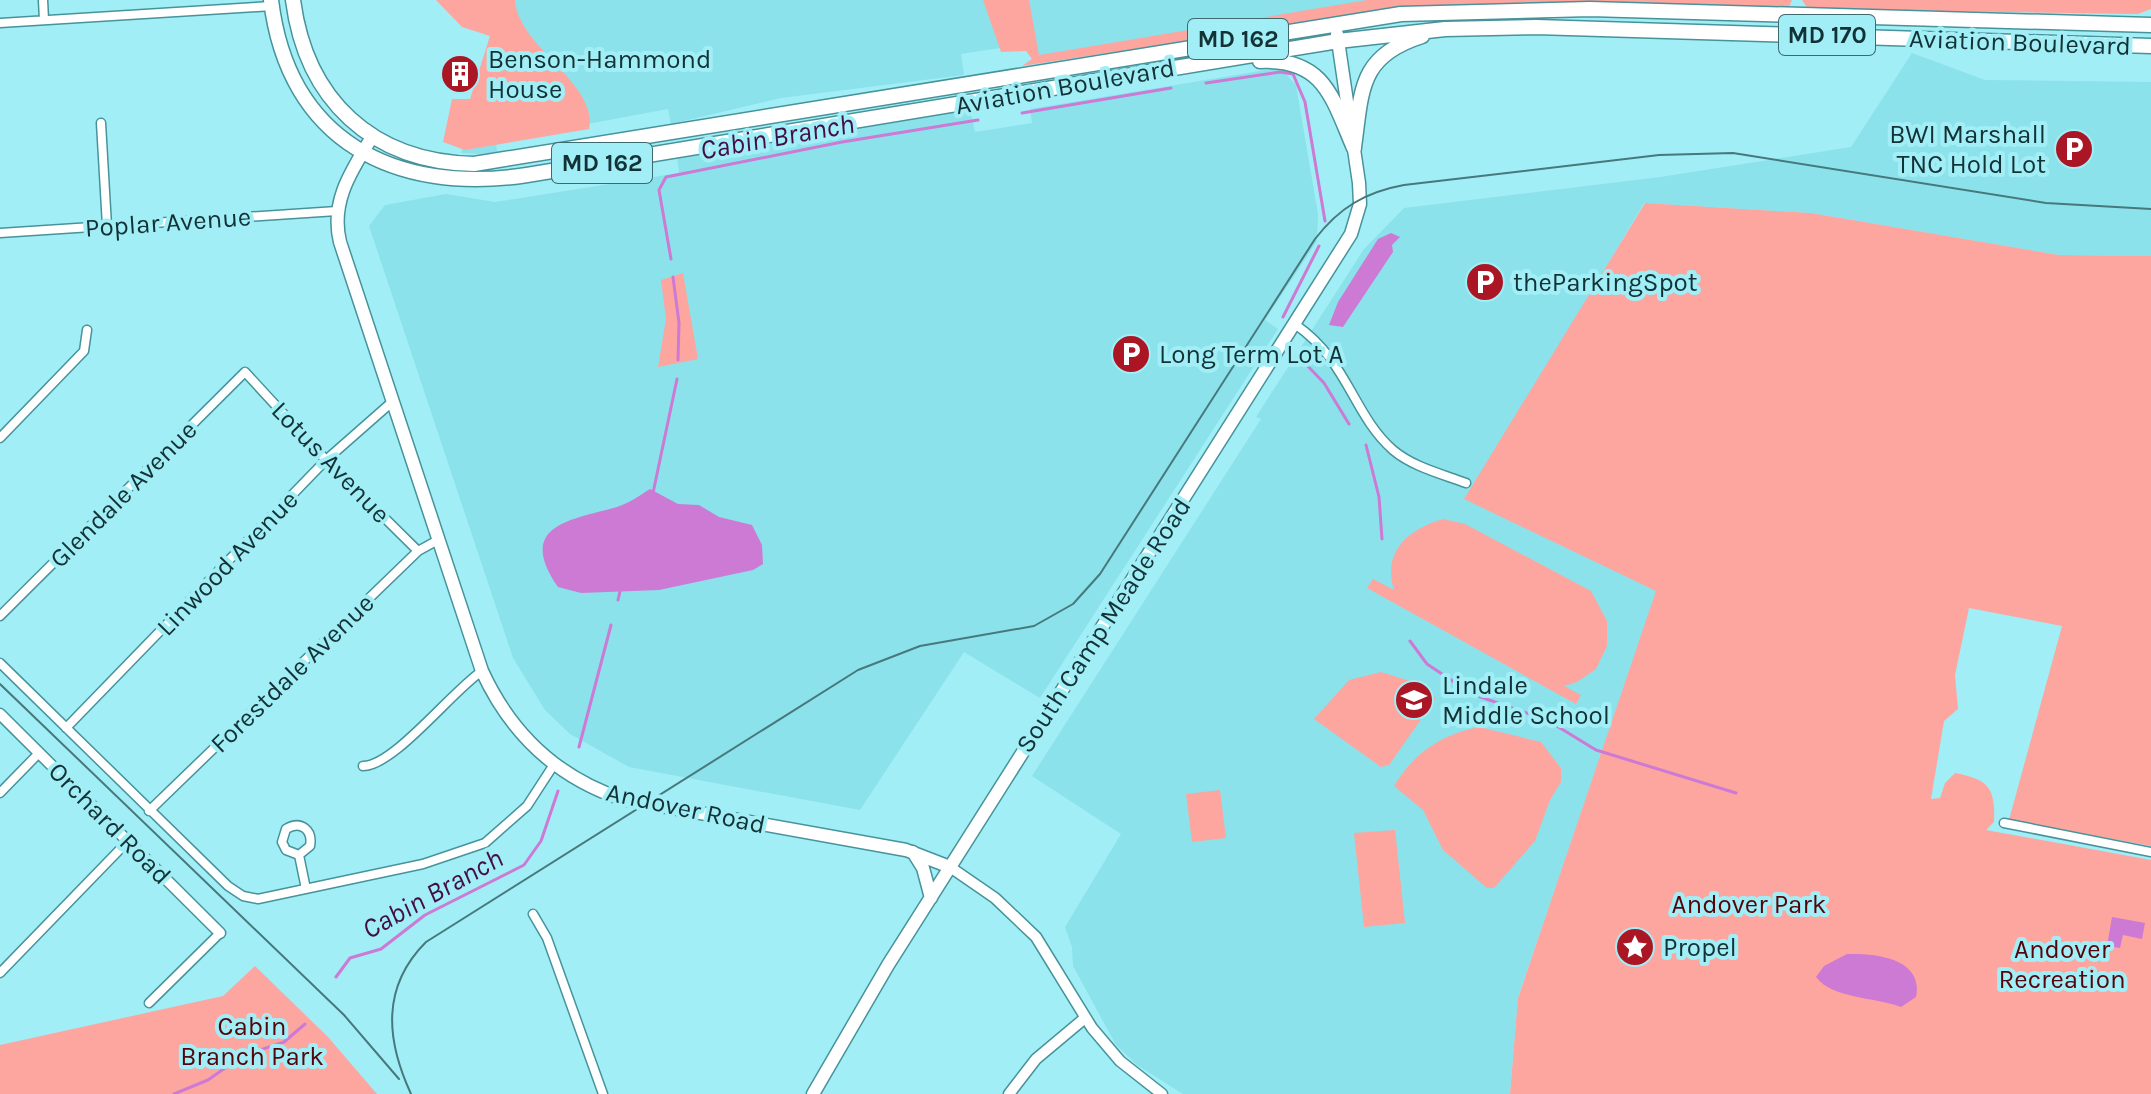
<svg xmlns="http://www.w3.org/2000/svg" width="2151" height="1094" font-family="Karla,sans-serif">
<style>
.built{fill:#8be2eb}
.green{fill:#fda6a0}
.water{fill:#cc7ad4}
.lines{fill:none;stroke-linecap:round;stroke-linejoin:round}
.stream{stroke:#cc7ad4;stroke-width:3}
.minor-casing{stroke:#47939b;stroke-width:11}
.tertiary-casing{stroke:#47939b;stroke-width:13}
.secondary-casing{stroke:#47939b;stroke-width:15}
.primary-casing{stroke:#47939b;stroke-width:17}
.minor{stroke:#fff;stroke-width:8}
.tertiary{stroke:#fff;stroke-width:10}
.secondary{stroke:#fff;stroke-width:12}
.primary{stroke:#fff;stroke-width:14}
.tram{stroke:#47787c;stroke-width:2}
.labels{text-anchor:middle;stroke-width:8;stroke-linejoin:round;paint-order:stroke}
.shield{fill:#a1eef6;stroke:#3d6a6f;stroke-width:2}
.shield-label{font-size:24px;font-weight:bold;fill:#123235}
.street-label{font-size:26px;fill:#123235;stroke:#a1eef6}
.poi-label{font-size:26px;fill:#123235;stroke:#a1eef6;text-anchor:start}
.park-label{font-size:26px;fill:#55040c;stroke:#a1eef6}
.water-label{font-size:28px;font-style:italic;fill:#430e48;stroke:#a1eef6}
</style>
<rect width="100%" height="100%" fill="#a1eef6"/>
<path class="built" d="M436 0H1386L1037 57 1019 45 961 54 964 75 781 98 671 124 668 109 496 141 497 152 479 154 461 153 502 31Z
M1912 53 1985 80 2151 82V256L2059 255 1811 213 1644 203 1470 496 1665 567 1518 997 1510 1094H1183L1137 1065 1116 1045 1073 966 1072 947 1065 927 1121 834 1032 776 1261 419 1256 417 1364 249 1404 208 1660 177 1851 147Z
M1272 69 1283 71 1296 85 1318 214 1317 241 1265 320 1278 329 1040 698 964 652 860 810 629 767 570 734 545 710 513 658 369 226 385 205 446 194 495 202 679 173 677 156 970 109 975 132 1032 123 1030 109Z"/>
<path class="green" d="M436 0H515C517 46 599 84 589 129L465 150 443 142 452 99H470L490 36 462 27Z
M983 0H1029L1039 55 1367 0H1792L1789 7 1587 1 1403 8 1022 66 1032 59 1026 51 1001 52Z
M1802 0H2151V9L2138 14 1808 9Z
M1645 203 1811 213 2059 255 2151 256V846L2009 820 2062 626 1969 608 1955 675 1958 709 1944 721 1931 799 1940 798 1945 783 1955 773C1987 779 1996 787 1994 822L1986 830 2151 860V1094H1510L1518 998 1656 591 1464 499Z
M683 273 698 359 658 367 666 319 661 280Z
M1443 519 1465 524 1591 591 1607 621V646L1596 669 1577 682 1564 686 1581 695 1576 704 1367 588 1373 579 1394 590C1382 552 1408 529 1443 519Z
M1381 672 1410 681 1436 698 1389 765 1381 767 1314 719 1349 680Z
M1479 727 1541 742 1561 768V782L1550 800 1535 841 1494 888H1487L1443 850 1423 810 1394 786C1413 754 1441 734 1479 727Z
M1220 790 1226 838 1192 842 1186 794Z
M1395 830 1405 923 1364 927 1354 833Z
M255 966 328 1037 377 1094H0V1045L223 996Z"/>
<path class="water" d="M1391 233 1400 237 1392 245 1393 252 1343 327 1329 325 1338 302 1378 239Z
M650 489 678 504 699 505 719 517 752 525 762 545 763 564 753 570 659 590 581 593 558 587C515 525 571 520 617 507 629 503 639 496 650 489Z
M2112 917 2145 923 2142 939 2123 935 2120 948 2107 946Z
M1847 954C1875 953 1924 958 1916 997L1901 1007C1876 997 1832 999 1816 977L1824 966Z"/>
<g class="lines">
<path class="stream" d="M1206 83 1280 72 1293 74 1305 102 1325 221
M1022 113 1171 88
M671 259 659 190 666 177 842 142 978 120
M673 277 679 323 678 360
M1283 317 1319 246
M1300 358 1324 383 1349 424
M1366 445 1379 497 1382 539
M653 493 677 379
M618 600 621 587
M1410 641 1427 664 1472 694 1547 720 1596 750 1736 793
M579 747 611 625
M336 977 350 958 381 949 425 915 524 865 541 841 558 791
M174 1094 208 1080 242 1056 284 1042 305 1024"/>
<defs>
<path id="minor" d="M43 0 44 20
M0 23 272 6
M101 123 107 226
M0 233 337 211
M1296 325C1348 361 1353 415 1393 450 1413 467 1442 474 1466 483
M0 438 84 351 87 330
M0 616 245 372 326 460 418 551
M0 663 228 886 243 896 258 899 423 864 485 843 527 806 553 766
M66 728 326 460 392 402
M363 766C394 766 452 691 482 671
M0 793 39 753
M149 811 418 551 438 540
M2004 823 2151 852
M299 855 286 850 282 842 286 829C301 820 313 830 310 846L299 855 306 889
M533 914 547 938 603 1094
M0 973 128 841
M149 1003 220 933"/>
<path id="tertiary" d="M0 714 220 933
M950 867 995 898 1036 937 1092 1028 1120 1061 1162 1094
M1009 1094 1036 1059 1085 1018"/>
<path id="secondary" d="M372 137C352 170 330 201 340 242L482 671C511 734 556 777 622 799L906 850 950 867
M913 852 923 868 931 898
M813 1094 888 965 1351 234 1360 204 1359 183 1337 34"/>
<path id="primary" d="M271 0C288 141 395 195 527 175L1338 41 1445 29 1536 27 2151 46
M293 0C306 100 372 162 474 164L1401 14 1590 9 2151 25
M1260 61C1324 58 1332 97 1354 148
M1354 147C1362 89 1359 56 1422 36"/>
</defs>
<use href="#minor" class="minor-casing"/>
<use href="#tertiary" class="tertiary-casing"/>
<use href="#secondary" class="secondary-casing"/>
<use href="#primary" class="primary-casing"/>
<use href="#minor" class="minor"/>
<use href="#tertiary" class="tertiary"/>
<use href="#secondary" class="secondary"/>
<use href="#primary" class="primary"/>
<path class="tram" d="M0 684 344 1015 399 1079
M411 1094C386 1040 381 987 426 942L858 670 920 646 1034 626 1073 604 1100 574 1315 239C1339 208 1365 192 1404 185L1659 155 1733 153 2046 203 2151 209"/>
</g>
<defs>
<symbol id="building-disc" viewBox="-11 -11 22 22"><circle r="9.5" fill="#ab1624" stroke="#a1eef6"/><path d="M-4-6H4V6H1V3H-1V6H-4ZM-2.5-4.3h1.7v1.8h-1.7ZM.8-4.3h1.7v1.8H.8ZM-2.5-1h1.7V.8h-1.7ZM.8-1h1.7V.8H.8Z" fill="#fff"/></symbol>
<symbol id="parking-disc" viewBox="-11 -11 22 22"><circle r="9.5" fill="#ab1624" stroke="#a1eef6"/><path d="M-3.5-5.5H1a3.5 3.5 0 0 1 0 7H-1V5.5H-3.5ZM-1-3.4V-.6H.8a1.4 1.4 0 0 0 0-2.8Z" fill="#fff"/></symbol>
<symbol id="school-disc" viewBox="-11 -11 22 22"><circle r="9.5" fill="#ab1624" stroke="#a1eef6"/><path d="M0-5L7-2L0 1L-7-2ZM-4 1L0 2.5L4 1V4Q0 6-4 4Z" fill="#fff"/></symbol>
<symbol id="sight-disc" viewBox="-11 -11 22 22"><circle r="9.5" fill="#ab1624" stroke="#a1eef6"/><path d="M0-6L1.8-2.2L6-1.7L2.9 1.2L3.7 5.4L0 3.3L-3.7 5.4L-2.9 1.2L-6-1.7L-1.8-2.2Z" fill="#fff"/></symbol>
</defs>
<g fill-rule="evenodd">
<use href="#building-disc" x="438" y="52" width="44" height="44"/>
<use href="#parking-disc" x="2052" y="127" width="44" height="44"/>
<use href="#parking-disc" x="1463" y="260" width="44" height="44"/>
<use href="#parking-disc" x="1109" y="332" width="44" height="44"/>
<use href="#school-disc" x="1392" y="678" width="44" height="44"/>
<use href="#sight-disc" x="1613" y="925" width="44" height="44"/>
</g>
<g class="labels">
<g class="shield">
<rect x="1779" y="15" width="96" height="40" rx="6"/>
<rect x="1188" y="19" width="100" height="40" rx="6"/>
<rect x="552" y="143" width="100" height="40" rx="6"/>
</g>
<g class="shield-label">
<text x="1827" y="43">MD 170</text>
<text x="1238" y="47">MD 162</text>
<text x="602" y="171">MD 162</text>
</g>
<g class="street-label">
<text transform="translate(2020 42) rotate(2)" y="9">Aviation Boulevard</text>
<text transform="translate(1065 86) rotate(-10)" y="9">Aviation Boulevard</text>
<text transform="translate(168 222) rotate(-4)" y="9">Poplar Avenue</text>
<text transform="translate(331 462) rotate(46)" y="9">Lotus Avenue</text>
<text transform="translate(123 494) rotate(-45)" y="9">Glendale Avenue</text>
<text transform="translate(227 563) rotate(-46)" y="9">Linwood Avenue</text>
<text transform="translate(1103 625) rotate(-57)" y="9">South Camp Meade Road</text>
<text transform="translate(292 673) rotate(-44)" y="9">Forestdale Avenue</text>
<text transform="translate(686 808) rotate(12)" y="9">Andover Road</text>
<text transform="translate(110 823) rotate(45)" y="9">Orchard Road</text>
</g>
<g class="poi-label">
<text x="488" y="68">Benson-Hammond<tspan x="488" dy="30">House</tspan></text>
<text x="2046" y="143" text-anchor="end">BWI Marshall<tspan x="2046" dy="30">TNC Hold Lot</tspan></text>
<text x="1513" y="291">theParkingSpot</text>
<text x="1159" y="363">Long Term Lot A</text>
<text x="1442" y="694">Lindale<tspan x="1442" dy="30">Middle School</tspan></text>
<text x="1663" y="956">Propel</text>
</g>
<g class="park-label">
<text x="1749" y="913">Andover Park</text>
<text x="2062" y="958">Andover<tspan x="2062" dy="30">Recreation</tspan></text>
<text x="252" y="1035">Cabin<tspan x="252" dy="30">Branch Park</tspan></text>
</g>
<g class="water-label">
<text transform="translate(777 136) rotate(-10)" y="10">Cabin Branch</text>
<text transform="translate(432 893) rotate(-29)" y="10">Cabin Branch</text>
</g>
</g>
</svg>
